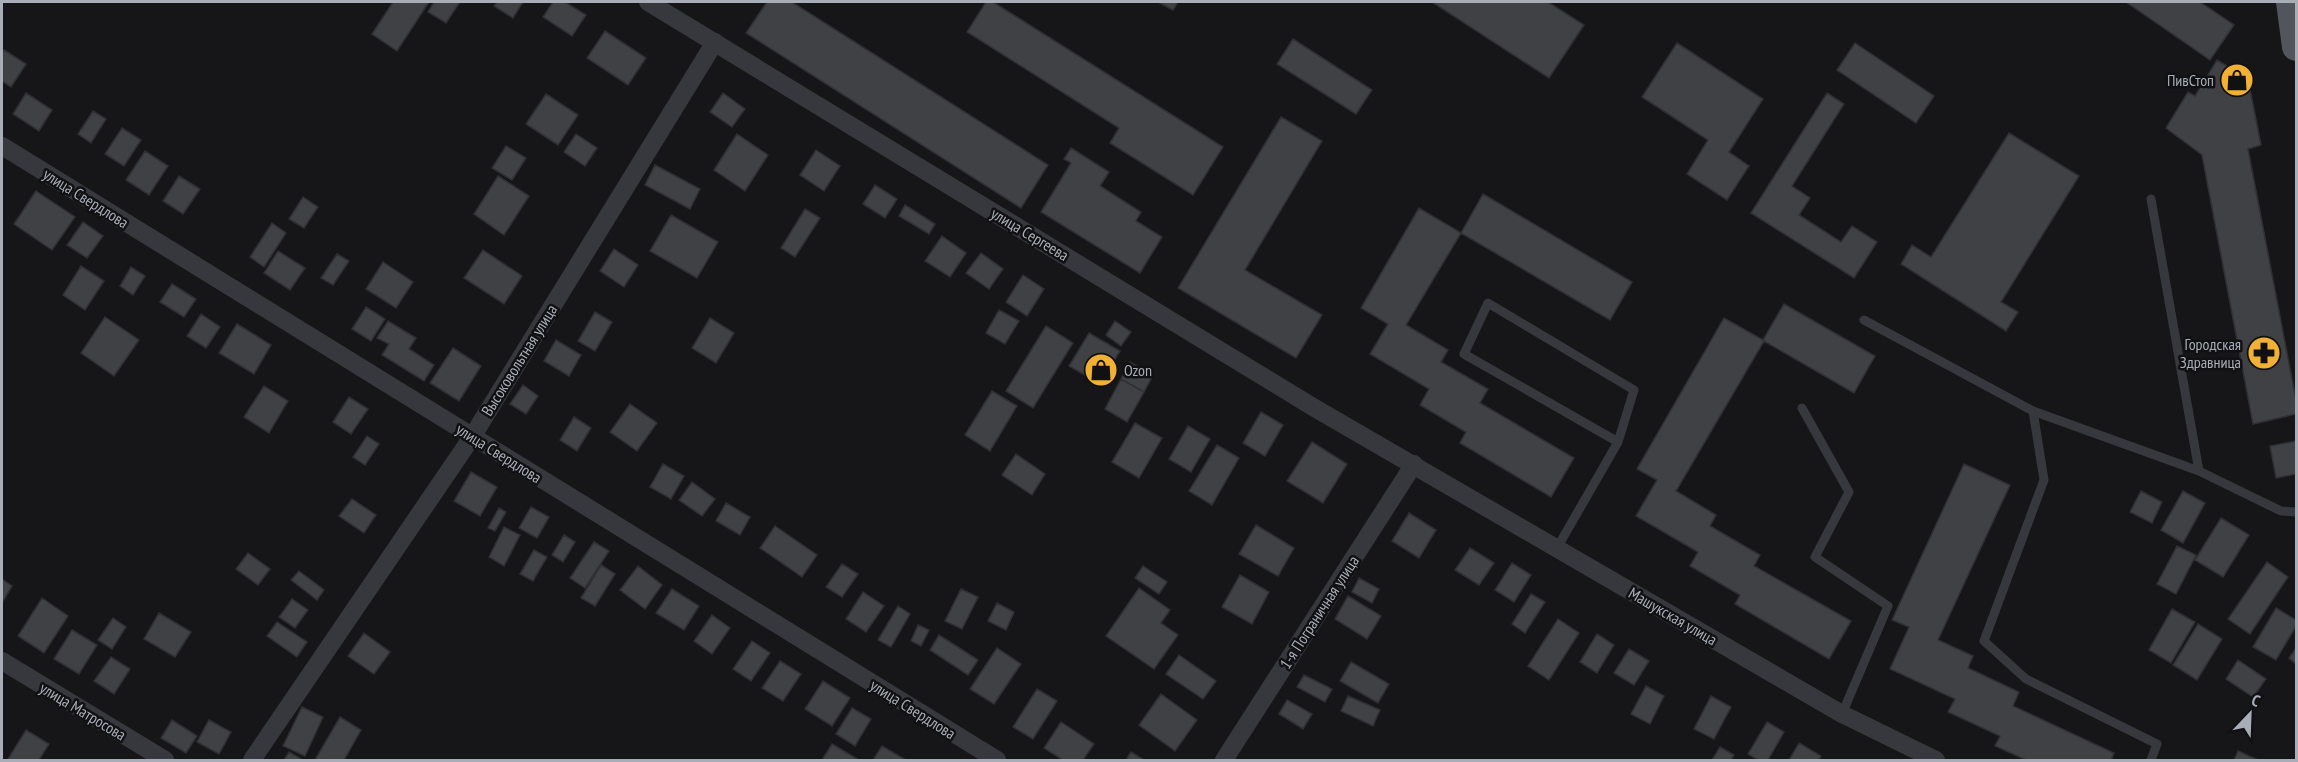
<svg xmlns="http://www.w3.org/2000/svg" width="2298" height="762" font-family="'PT Sans Narrow',sans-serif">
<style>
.building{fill:#404145;stroke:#303034;stroke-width:1.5}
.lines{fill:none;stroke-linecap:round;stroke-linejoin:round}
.service{stroke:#37383d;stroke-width:9}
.minor{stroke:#37383d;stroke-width:18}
.primary{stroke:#53555c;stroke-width:28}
.labels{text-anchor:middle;stroke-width:5;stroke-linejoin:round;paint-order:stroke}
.poi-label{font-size:16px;fill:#a8adb8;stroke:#111113;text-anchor:end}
.street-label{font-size:16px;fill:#a8adb8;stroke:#111113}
</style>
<rect width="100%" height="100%" fill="#161618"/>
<path class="building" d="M393 2H429L397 51 372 34Z
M434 2H460L446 23 428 12Z
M497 2H523L513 18 494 6Z
M553 2H565L586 15 572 36 543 17Z
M767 2H792L1048 165 1021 208 746 33Z
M986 2H993L1223 147 1193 195 1110 143 1119 128 967 32Z
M1158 2H1178L1173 10Z
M1432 2H1548L1584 25 1549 78Z
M2126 2H2200L2234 25 2210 60Z
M605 31 646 58 628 85 587 58Z
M1293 39 1372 90 1356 114 1277 64Z
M1677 43 1763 99 1729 152 1749 166 1727 200 1687 174 1708 140 1642 97Z
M1855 43 1934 96 1916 123 1837 70Z
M4 50 26 64 11 87 2 81V53Z
M2217 60 2248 79 2261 145 2248 149 2296 400V414L2253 424 2202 155 2166 128 2188 92 2195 96Z
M26 93 52 110 39 131 13 114Z
M723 93 745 109 732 127 710 112Z
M1827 93 1844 104 1792 186 1810 198 1799 215 1841 242 1852 226 1877 242 1854 278 1751 213Z
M546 94 578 115 558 145 526 124Z
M93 111 106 119 91 143 78 134Z
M1281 117 1322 141 1245 270 1322 315 1296 358 1178 288Z
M122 128 141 140 124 166 105 154Z
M2009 133 2079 176 2001 302 2018 312 2006 331 1901 264 1912 245 1931 257Z
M576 134 597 148 585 166 564 152Z
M737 134 768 155 745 191 714 170Z
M506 146 526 158 512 180 492 168Z
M1071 148 1109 172 1100 186 1141 212 1136 221 1162 237 1140 273 1041 212 1071 163 1064 159Z
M816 150 840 166 824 191 800 175Z
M145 151 168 166 149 195 126 180Z
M655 165 700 189 690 209 645 185Z
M179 176 200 189 183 214 163 201Z
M498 176 529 196 504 235 474 214Z
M875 185 897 199 885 218 863 204Z
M36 191 75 217 52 250 14 224Z
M1483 194 1632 282 1610 320 1461 233 1406 325 1448 350 1441 362 1488 389 1480 403 1574 458 1551 497 1460 443 1466 432 1420 405 1429 389 1370 354 1388 324 1361 308 1419 208 1461 233Z
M303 197 318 207 304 228 289 219Z
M905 205 935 224 929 234 899 216Z
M805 209 820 218 795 257 781 248Z
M671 215 718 242 697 278 650 251Z
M83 222 103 236 87 258 67 245Z
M272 223 286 233 264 267 250 257Z
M942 236 966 253 950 277 925 261Z
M614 249 638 265 624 287 600 271Z
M483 250 522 276 504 304 464 278Z
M278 251 305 268 290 290 264 273Z
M981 253 1003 269 989 289 966 273Z
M337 254 349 261 333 285 321 278Z
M383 262 413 282 396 308 366 289Z
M81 266 104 281 85 310 63 295Z
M131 267 145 276 133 295 120 286Z
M1023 275 1044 289 1027 316 1006 302Z
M172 284 196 299 184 317 160 302Z
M1784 304 1875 356 1854 393 1764 341 1676 491 1716 515 1710 526 1760 555 1754 566 1851 621 1829 659 1735 604 1740 595 1690 566 1698 552 1636 516 1657 480 1637 469 1724 318 1763 340Z
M366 307 385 319 371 341 352 329Z
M999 310 1019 321 1005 344 986 333Z
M595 312 612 322 595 351 578 341Z
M201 314 220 327 206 348 187 336Z
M105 317 139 340 114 376 81 353Z
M710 318 734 333 716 363 692 348Z
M388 321 416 338 409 349 434 365 424 381 382 355 389 344 377 338Z
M1115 321 1131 332 1121 346 1106 335Z
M237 324 271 345 254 374 219 353Z
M1046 326 1073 343 1033 408 1006 391Z
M1089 333 1120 351 1100 384 1069 366Z
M556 340 581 355 569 376 544 361Z
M453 348 481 366 459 401 430 383Z
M1130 362 1153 375 1144 392 1121 379Z
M1121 379 1144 392 1127 422 1105 409Z
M523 385 538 396 526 414 510 404Z
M264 386 288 401 269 433 244 417Z
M992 391 1017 406 990 451 965 435Z
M349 397 368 409 351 434 333 422Z
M630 404 657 423 637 451 610 432Z
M1261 412 1283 425 1265 456 1243 443Z
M574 417 591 428 577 451 560 440Z
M1135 423 1162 438 1139 478 1112 462Z
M1188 426 1210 439 1191 472 1169 459Z
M367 436 379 444 365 465 353 457Z
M2296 441V474L2276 478 2270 446Z
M1312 442 1347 464 1323 503 1287 481Z
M1217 445 1239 458 1212 505 1189 491Z
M1016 454 1045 474 1032 495 1002 475Z
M663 464 684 476 671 499 650 487Z
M1964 464 2010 485 1938 640 1973 656 1968 668 2019 692 2013 706 2114 753 2111 760H2026L1995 746 2000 736 1948 712 1955 699 1890 669 1909 627 1892 620Z
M471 472 497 487 480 516 454 501Z
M692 482 715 499 702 516 679 500Z
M2141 491 2162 502 2152 523 2130 512Z
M2183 491 2205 503 2183 543 2161 530Z
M352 499 376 515 364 533 339 516Z
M726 503 750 517 740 535 716 521Z
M531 507 549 517 537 538 519 528Z
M499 508 506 512 495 531 488 528Z
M1409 513 1436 530 1419 558 1392 541Z
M2221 518 2249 535 2223 577 2195 560Z
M1256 525 1294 548 1278 576 1239 554Z
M775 526 817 555 802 577 760 548Z
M504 527 520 535 504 566 489 557Z
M564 535 575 542 563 562 552 555Z
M594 542 609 551 585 588 570 578Z
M2177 546 2196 555 2176 594 2157 584Z
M1470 548 1494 563 1479 585 1455 570Z
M534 550 547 557 533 581 520 574Z
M248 553 270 569 258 585 236 569Z
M2267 562 2288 577 2250 634 2228 619Z
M1512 563 1531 575 1514 602 1495 590Z
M842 564 858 574 842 597 826 587Z
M601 565 615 574 595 606 581 598Z
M638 566 662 585 645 609 620 590Z
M1143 566 1167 582 1159 594 1135 578Z
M299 571 324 590 317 600 291 580Z
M1240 575 1269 592 1252 624 1222 607Z
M1359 578 1379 589 1372 603 1352 592Z
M2 579 12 586 2 603Z
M1139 588 1170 610 1161 623 1178 635 1154 669 1106 636Z
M672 589 699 606 684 630 656 613Z
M961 589 978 597 962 629 945 621Z
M863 592 884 606 866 632 846 619Z
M1531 594 1545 602 1525 633 1512 624Z
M1348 596 1381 616 1367 639 1335 619Z
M42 598 68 616 44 653 18 636Z
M292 599 308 610 295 628 279 617Z
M997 603 1014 612 1006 630 988 621Z
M898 606 910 614 891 647 878 640Z
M2276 608 2296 620V626L2276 660 2253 647Z
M2172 609 2195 622 2171 663 2149 650Z
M159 613 191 632 175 657 144 639Z
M712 615 730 628 712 654 694 641Z
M113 618 126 627 112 649 98 640Z
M1558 619 1579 633 1549 680 1528 666Z
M277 622 307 642 297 657 267 636Z
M2198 624 2222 639 2197 680 2173 665Z
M918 625 929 630 921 646 911 641Z
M72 630 97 645 79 674 54 659Z
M364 633 390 652 374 674 348 656Z
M1597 634 1614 645 1597 673 1580 662Z
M939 635 978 660 968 675 930 650Z
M752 641 770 653 751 681 733 669Z
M997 648 1021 664 994 704 970 689Z
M2296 648V664L2289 658Z
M1629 649 1649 661 1634 685 1614 673Z
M1179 655 1216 681 1203 699 1166 674Z
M111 657 130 669 114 694 94 681Z
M2238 660 2266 679 2253 697 2226 679Z
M780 661 801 674 783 701 762 688Z
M1351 662 1389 684 1378 703 1340 681Z
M1304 675 1332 689 1325 702 1297 687Z
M823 681 850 698 832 726 805 709Z
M1646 686 1664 696 1650 724 1631 714Z
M1037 689 1057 701 1033 739 1013 727Z
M1161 694 1197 720 1175 751 1139 725Z
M1348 696 1380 710 1373 726 1341 711Z
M1711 696 1731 707 1714 739 1694 729Z
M1287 700 1312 714 1303 729 1279 714Z
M302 707 323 717 305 756 283 746Z
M852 708 871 719 855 746 836 734Z
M340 717 361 730 344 760H315Z
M172 720 197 736 186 753 161 738Z
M209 720 231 732 219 754 197 742Z
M1061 722 1094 744 1083 760H1063L1044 748Z
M1767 722 1784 732 1768 760H1758L1748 754Z
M26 730 49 744 39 760H11L8 759Z
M1799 743 1821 756 1819 760H1789Z
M832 744 859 760H822Z
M882 746 904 759 903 760H873Z
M1720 747 1734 755 1731 760H1712Z
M2238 751 2258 760H2234Z
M289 752 303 760H284Z
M1131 752 1144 760H1126Z"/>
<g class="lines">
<path class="service" d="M2151 199 2199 471 2281 511 2296 512
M1864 320 2033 411 2199 471
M1802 408 1849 492 1815 557 1888 606 1842 714
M2033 411 2044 480 1984 641 2026 679 2157 744 2151 760
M1557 548 1618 442 1634 390 1488 303 1464 354 1618 442"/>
<path class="minor" d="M648 2 1313 407 1842 714 1936 760
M2 146 997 760
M2 661 165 760
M252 760 472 437 715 42
M1224 760 1414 464"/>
<path class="primary" d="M2290 2 2296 47"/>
</g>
<defs>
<symbol id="shop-disc" viewBox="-11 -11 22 22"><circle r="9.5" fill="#f2b134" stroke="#111113"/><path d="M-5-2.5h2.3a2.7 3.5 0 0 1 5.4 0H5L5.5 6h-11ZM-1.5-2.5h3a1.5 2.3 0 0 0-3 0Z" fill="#111"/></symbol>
<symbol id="pharmacy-disc" viewBox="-11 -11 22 22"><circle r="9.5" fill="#f2b134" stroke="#111113"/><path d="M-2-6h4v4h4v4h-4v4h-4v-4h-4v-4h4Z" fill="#111"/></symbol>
</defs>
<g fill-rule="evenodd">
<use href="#shop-disc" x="2218" y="61" width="38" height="38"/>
<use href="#pharmacy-disc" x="2245" y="334" width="38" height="38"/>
<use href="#shop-disc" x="1082" y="351" width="38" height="38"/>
</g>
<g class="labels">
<g class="poi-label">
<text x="2214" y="86">ПивСтоп</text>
<text x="2241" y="350">Городская<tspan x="2241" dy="18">Здравница</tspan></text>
<text x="1124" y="376" text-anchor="start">Ozon</text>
</g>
<g class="street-label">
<text transform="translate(86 198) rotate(32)" y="6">улица Свердлова</text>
<text transform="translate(1030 234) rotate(31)" y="6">улица Сергеева</text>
<text transform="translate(519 360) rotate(-58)" y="6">Высоковольтная улица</text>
<text transform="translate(499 453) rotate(32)" y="6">улица Свердлова</text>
<text transform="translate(1319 612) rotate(-57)" y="6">1-я Пограничная улица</text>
<text transform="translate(1673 616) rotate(30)" y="6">Машукская улица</text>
<text transform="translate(913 709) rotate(32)" y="6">улица Свердлова</text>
<text transform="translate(83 711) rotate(31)" y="6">улица Матросова</text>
</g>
</g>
<rect width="2298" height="762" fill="none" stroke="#a8adb8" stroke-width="6"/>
<g transform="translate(2250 714) rotate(23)" stroke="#111113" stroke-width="4.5" paint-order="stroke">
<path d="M0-4.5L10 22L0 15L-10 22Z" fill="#a8adb8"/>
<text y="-9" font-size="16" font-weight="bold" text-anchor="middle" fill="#a8adb8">С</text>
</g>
</svg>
